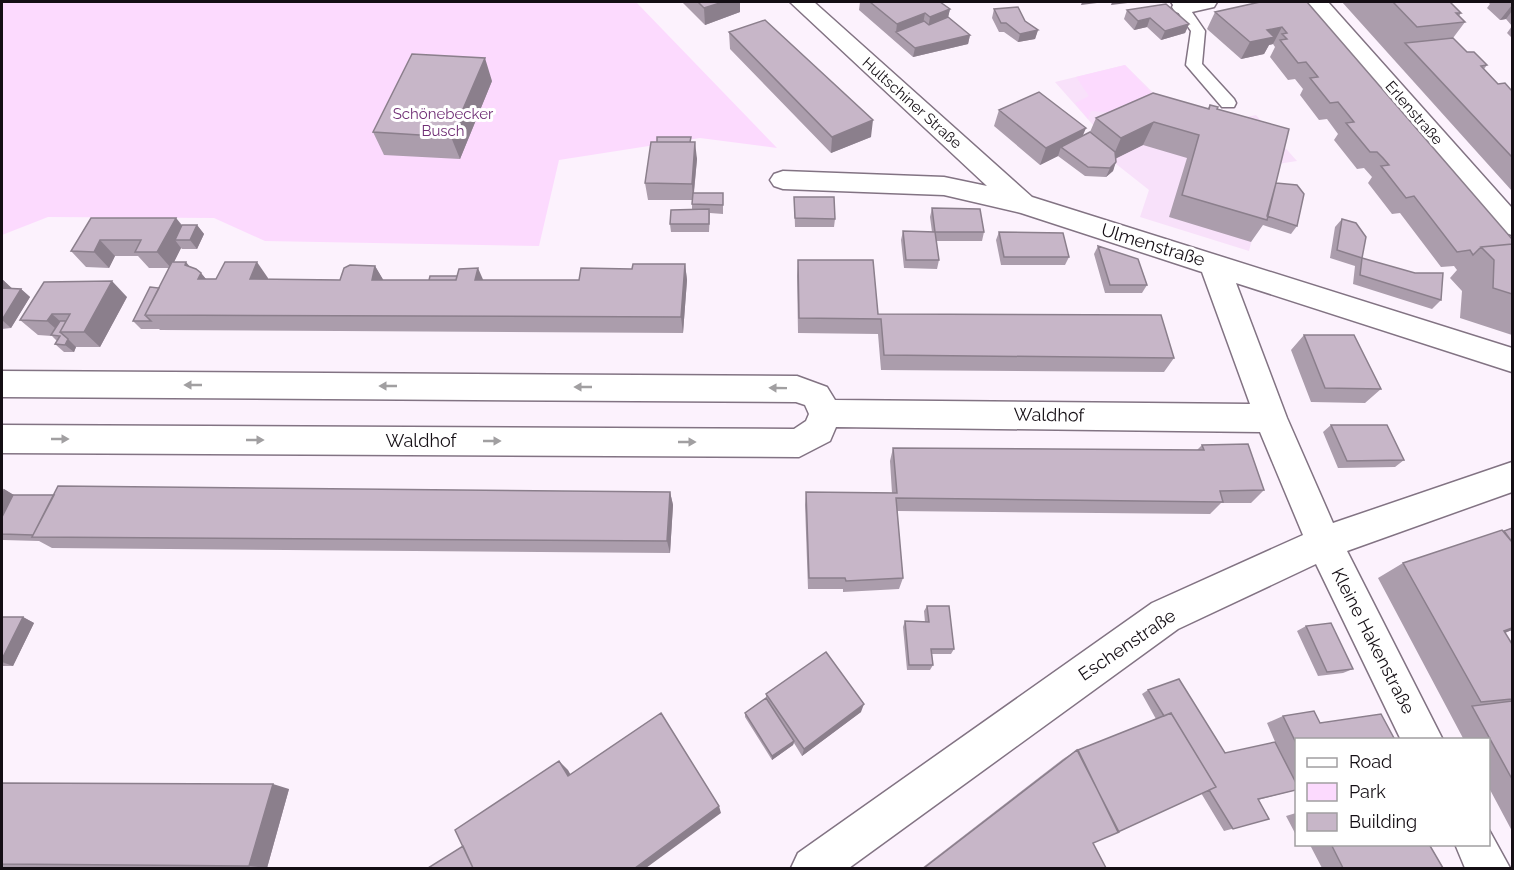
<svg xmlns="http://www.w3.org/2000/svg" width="1514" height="870" font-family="Raleway,sans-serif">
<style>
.built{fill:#f8e1fa}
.green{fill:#fcdafe}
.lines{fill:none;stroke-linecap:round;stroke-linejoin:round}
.service-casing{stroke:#827383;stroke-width:3}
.minor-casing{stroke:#827383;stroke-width:3}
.service{fill:#fff;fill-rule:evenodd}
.minor{fill:#fff;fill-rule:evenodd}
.wall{fill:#ab9dac}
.shaded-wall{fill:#8b7f8c}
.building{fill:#c7b6c8;stroke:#8b7f8c;stroke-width:1.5}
.oneway{fill:#a19fa1}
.labels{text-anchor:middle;stroke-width:6;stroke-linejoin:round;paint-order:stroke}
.far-street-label{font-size:15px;fill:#140e14;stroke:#fff}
.far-park-label{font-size:15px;fill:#713076;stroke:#fff}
.street-label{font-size:18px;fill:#140e14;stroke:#fff}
</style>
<rect width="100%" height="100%" fill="#fcf2fd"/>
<path class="built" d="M1125 65 1178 117 1206 125 1256 115 1297 161 1271 165 1249 251 1140 217 1149 190 1087 141 1101 134 1055 82Z"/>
<path class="green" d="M2 2H636L777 148 700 138 559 160 539 246 265 241 214 218 48 217 2 235Z
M1125 65 1160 102 1114 113 1091 111 1088 119 1075 103 1089 96 1076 77Z"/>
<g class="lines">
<defs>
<path id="service" d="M1171 2H1185L1205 31 1202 64 1234 99 1236 103 1234 107H1222L1186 65 1191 31Z"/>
<path id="minor" d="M790 2H814L1032 197 1512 348V372L1236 283 1287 418 1333 523 1512 462V492L1347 551 1443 740H1401L1316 564 1178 629 849 868H791L798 853 1152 603 1303 535 1260 432 836 427 830 441 799 457 2 453V425L794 429 806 421 809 414 805 405 796 402 2 397V371L797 376 827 387 835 400 1250 404 1202 272 1021 213 944 195 783 189 774 186 770 180 774 174 783 171 944 177 987 186Z
M1175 2H1217L1214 7 1183 14 1175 12 1172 7Z
M1305 2H1328L1512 208V235L1502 232Z
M1488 828 1510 868H1465L1455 844H1488Z"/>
</defs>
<use href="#service" class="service-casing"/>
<use href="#minor" class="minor-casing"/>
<use href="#service" class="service"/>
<use href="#minor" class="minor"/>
</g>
<path class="wall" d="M682 2H740V12L705 25Z
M860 2H940L950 9 948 17 970 35 968 44 913 57 859 10Z
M1260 2 1512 239V335L1460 318 1462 291 1450 278 1457 270 1454 266 1441 267 1400 213 1392 214 1368 183 1372 177 1364 168 1357 169 1334 140 1338 134 1327 119 1319 120 1300 95 1303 89 1295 79 1288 80 1270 57 1275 47 1273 44 1269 45 1264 54 1241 59 1207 29 1215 12Z
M1342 2H1450L1461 13 1459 16 1465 22 1453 38 1467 52 1487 65 1484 69 1498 84 1512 91V191Z
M1488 2H1512V38L1507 33 1512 26 1506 19 1500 20 1487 8 1490 4Z
M994 9 1025 21 1038 30 1035 39 1018 42 1004 32H999L992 18Z
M1127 10 1189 24 1185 33 1161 40 1147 27 1134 30 1124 19Z
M729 32 871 137 831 153 730 49Z
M492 81 460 159 384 155 373 132Z
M1210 105 1217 109 1276 183 1297 226 1291 234 1263 225 1251 242 1169 217 1187 158 1143 145 1116 158 1113 171 1106 177 1085 176 1058 156 1040 165 994 126 999 110 1082 137 1090 132 1096 118 1208 108Z
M691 137V142L697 159 694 193H723V214L710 213 709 232H671L670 224 692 209V200H648L645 183 657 142Z
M794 197 835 219 834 227H795Z
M932 208 984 232 982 241H936L939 260 937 269 904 268 901 240 903 231 932 232 930 217Z
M91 218H176L182 225H197L204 234 197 249H182L181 248 174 262 189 266 201 273 206 279 268 278V279L340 280 375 266 383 280H579L632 269 685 264 687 280 683 333 160 330 159 329H141L133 321 159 288 170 268H149L138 256H115L109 268 86 267 71 251Z
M1342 219 1362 258 1441 300 1432 309 1353 284 1355 266 1330 258 1335 227Z
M999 232 1069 257 1065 265H1001L996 240Z
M1098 246 1147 285 1142 293H1105L1094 254Z
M798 260 878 314 1174 358 1164 372 881 370 878 334 798 333 797 276Z
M2 279 12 289H21L30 297 11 328 2 329Z
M127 297 100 347H76L74 352H64L55 344 57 341 52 336 38 335 20 320Z
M1304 335 1381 389 1365 403 1311 402 1291 350Z
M1331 425 1404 460 1395 467 1338 468 1323 432Z
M1202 445 1264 490 1251 503H1221L1210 514 897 511 903 578 899 589 843 592V589H808L805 505 806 492 892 493 890 461 893 448 1197 450Z
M2 488 13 495 670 492 673 505 670 553 52 548 39 541 3 540 2 543Z
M1512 528V630L1505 633 1512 644V831L1488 786V740H1464L1378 578 1403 563Z
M927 606 954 649 951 654H932L933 665 930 670H907L903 627 905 621 925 622 924 611Z
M2 617H23L34 623 13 666H2Z
M1306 626 1353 669 1343 673 1318 676 1297 631Z
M1148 690 1225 753 1276 744 1267 723 1283 716 1296 740V790L1258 800 1269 819 1224 831 1201 793 1093 843 1106 868H922L1063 759 1077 750H1078L1156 719 1142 694Z
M766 694 861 712 802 756 794 743 793 745 772 760 745 717V713L766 698Z
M2 783 289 789 267 868 2 867Z
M1296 813V835L1286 816Z
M1302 844H1429L1443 868H1322L1310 845 1303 846Z"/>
<path class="shaded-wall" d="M723 2H740V12L705 25 704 8Z
M1082 2H1105L1081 5Z
M1112 2H1136L1111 5Z
M1512 5V11L1506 19 1500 20Z
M950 9 946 26 927 34 930 17Z
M925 13 922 30 896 32 897 24Z
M1150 18 1147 27 1134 30 1138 21Z
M1189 24 1185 33 1161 40 1165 31Z
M1282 27 1273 44 1269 45 1264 54 1241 59 1250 42 1267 30Z
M1038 30 1035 39 1018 42 1020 34Z
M970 35 968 44 913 57 915 48Z
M485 58 492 81 460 159 451 137Z
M873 120 871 137 831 153 832 137Z
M1154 122 1143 145 1111 161 1121 138Z
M1086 128 1079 145 1061 147 1058 156 1040 165 1046 148Z
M695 142 697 159 693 200 692 184Z
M1116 162 1113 171 1106 177 1110 168Z
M176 218 188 234 175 240 181 248 171 268 157 252Z
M197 225 204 234 197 249 190 240Z
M100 240 115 256 109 268 94 252Z
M186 262 199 278 201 273 214 289 211 295 185 265Z
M257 262 268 278 261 295 250 279Z
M685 264 687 280 683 333 681 317Z
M375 266 384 281 372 280Z
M478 268 485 284 475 280Z
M2 279 15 291 2 313Z
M112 281 127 297 100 347 84 332Z
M21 289 30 297 11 328 2 320Z
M52 314 69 329 60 332 64 336 47 321Z
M68 339 76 347 74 352 65 345Z
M4 489 24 501 2 534V493Z
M670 492 673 505 670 553 667 541Z
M23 617 34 623 13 666 2 662V659Z
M1512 628V630L1474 644 1504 631Z
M864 704 861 712 802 756 804 749Z
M794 741 793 745 772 760V756Z
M559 761 568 770 576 784 568 776Z
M273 784 289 789 267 868 249 866Z
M719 806 721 813 646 868H635Z"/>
<path class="building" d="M698 2H723L704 8Z
M870 2H940L950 9 930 17 925 13 897 24Z
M1260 2H1307L1512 239V244L1481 247 1473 255 1470 250 1457 252 1414 196 1406 198 1381 166 1389 165 1383 158 1377 152H1370L1346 123 1354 122 1338 102 1330 103 1310 78 1318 77 1306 62 1298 63 1280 40 1287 39 1282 34 1287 33 1282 27 1267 30 1274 37 1250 42 1215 12Z
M1393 2H1450L1461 13H1456L1465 22 1417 27Z
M1166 4 1189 24 1165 31 1150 18 1138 21 1127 10Z
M1018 7 1025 21 1038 30 1020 34 1006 23H1001L994 9Z
M948 17 970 35 915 48 896 32 924 21 929 25Z
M765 20 873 120 832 137 729 32Z
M1453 38 1467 52H1474L1487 65 1481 66 1498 84 1505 83 1512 91V157L1405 43Z
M412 54 485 58 451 137 373 132Z
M1039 92 1086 128 1046 148 999 110Z
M1153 93 1209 109 1210 105 1218 107 1217 109 1289 129 1267 220 1182 195 1199 135 1154 122 1121 138 1096 118Z
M1090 132 1115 152 1116 162 1110 168 1088 167 1061 147Z
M657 137H691L690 142H657Z
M651 142H695L692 184 645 183Z
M1276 183 1297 185 1304 194 1297 226 1267 216Z
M693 193H723V205L692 204Z
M794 197H834L835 219 795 218Z
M932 208 980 209 984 232H935Z
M709 209V224H670L671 210Z
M91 218H176L157 252H135L141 240H100L94 252 71 251Z
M1342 219 1356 223 1366 237 1362 258 1337 250Z
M182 225H197L190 240H175Z
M903 231 935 232 939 260H906Z
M999 232 1063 233 1069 257H1004Z
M1512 244V294L1493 288 1494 260 1481 247Z
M1098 246 1138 259 1147 285H1110Z
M1362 258 1415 273H1443L1441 300 1360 275Z
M798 260H873L878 314 1161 315 1174 358 884 355 881 319 799 318Z
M172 262H186L185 265 196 269 201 273 198 279H216L225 262H257L250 279 340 280 344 268 350 265 375 266 372 280H456L459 269 478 268 475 280H579L581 268 632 269 633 264H685L681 317 145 315Z
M430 276H457L456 280H429Z
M112 281 84 332H60L70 314H52L47 321 20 320 44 282Z
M150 287 159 288 145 315 151 321H133Z
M2 288 21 289 2 320Z
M60 321H66L60 332 68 339 65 345 55 344 60 336 51 335Z
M1304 335H1354L1381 389 1325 388Z
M1331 425H1387L1404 460 1347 461Z
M1248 444 1264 490 1220 491 1223 502 896 498 903 578 846 581 845 578H809L806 492 897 493 893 448 1204 450 1202 445Z
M58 486 670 492 667 541 32 537Z
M13 495H54L33 535 2 534V517Z
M1512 528V542L1504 531Z
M1502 530 1512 542V628L1504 631 1512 644V699L1481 702 1403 563Z
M927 606H949L954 649H931L933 665H909L905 621 929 622Z
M2 617H23L2 659Z
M1331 623 1353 669 1327 672 1306 626Z
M826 652 864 704 804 749 766 694Z
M1179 679 1225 753 1275 742 1296 783V790L1258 799 1269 819 1233 829 1209 790 1216 787 1171 713 1164 716 1148 690Z
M766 698 794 741 772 756 745 713Z
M1512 701V779L1472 706Z
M1314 711 1320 723 1381 714 1395 740H1296V743L1283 716Z
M661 713 719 806 635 868H473L455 830 559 761 568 776Z
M1171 713 1216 787 1118 832 1078 750Z
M1077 750 1119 832 1093 843 1106 868H924Z
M2 783 273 784 249 866 2 864Z
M1331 844H1429L1443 868H1343Z
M463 846 473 868H428Z"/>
<defs><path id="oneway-solid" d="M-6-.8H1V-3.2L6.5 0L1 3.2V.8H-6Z" transform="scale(1.5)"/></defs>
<g class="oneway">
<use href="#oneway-solid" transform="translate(193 385) rotate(-180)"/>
<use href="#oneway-solid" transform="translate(388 386) rotate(-180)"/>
<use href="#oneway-solid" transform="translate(583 387) rotate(-180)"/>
<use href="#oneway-solid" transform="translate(778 388) rotate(-179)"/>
<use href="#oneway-solid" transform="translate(60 439)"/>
<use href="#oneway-solid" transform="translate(255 440)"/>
<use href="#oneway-solid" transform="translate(492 441)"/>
<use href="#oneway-solid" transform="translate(687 442)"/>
</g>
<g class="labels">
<g class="far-street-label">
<text transform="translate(912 103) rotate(42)" y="5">Hultschiner Straße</text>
<text transform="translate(1414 113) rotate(49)" y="5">Erlenstraße</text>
</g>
<g class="far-park-label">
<text x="443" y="119">Schönebecker<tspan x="443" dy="17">Busch</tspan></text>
</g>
<g class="street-label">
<text transform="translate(1153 245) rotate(17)" y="6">Ulmenstraße</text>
<text transform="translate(1049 415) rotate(1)" y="6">Waldhof</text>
<text x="421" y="447">Waldhof</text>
<text transform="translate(1373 641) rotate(63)" y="6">Kleine Hakenstraße</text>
<text transform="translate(1127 645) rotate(-34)" y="6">Eschenstraße</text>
</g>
</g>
<rect width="1514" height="870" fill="none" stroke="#140e14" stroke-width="6"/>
<rect x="1295" y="738" width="195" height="108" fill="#ffffff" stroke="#a19fa1" stroke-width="1.5"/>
<rect x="1307" y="758" width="30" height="9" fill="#ffffff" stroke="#a19fa1" stroke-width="1.5"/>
<text x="1349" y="768" font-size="18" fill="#140e14">Road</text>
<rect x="1307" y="783" width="30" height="18" fill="#fcdafe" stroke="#a19fa1" stroke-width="1.5"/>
<text x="1349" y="798" font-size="18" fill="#140e14">Park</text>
<rect x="1307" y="813" width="30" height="18" fill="#c7b6c8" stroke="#a19fa1" stroke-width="1.5"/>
<text x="1349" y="828" font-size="18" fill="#140e14">Building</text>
</svg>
